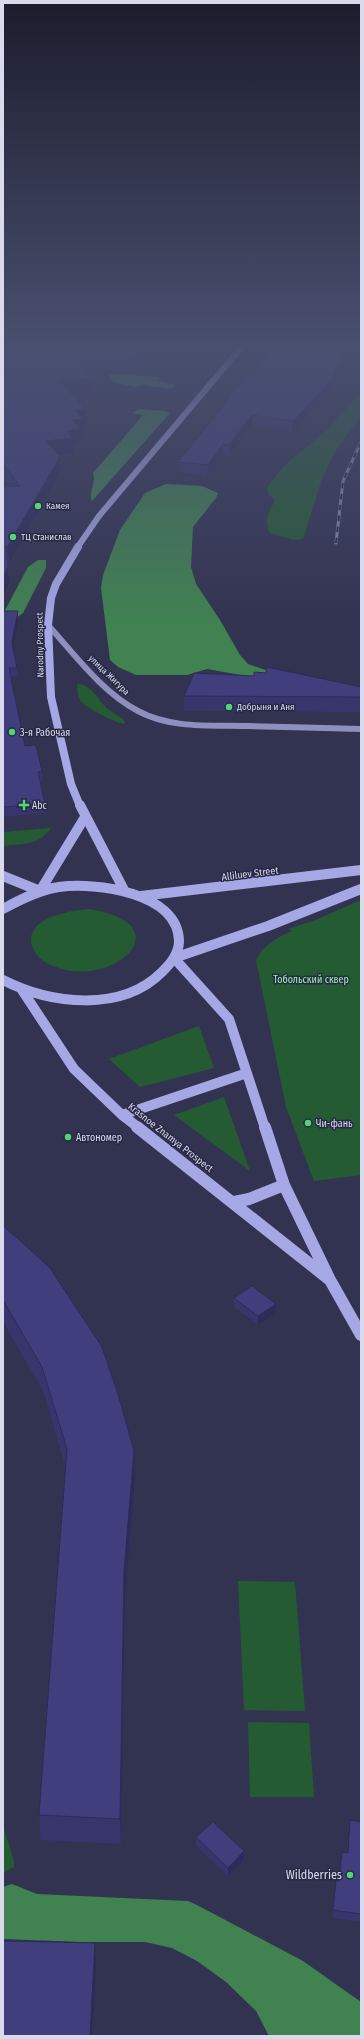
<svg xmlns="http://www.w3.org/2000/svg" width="364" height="2039" font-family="'Fira Sans Condensed',sans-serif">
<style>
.green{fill:#255b33}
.forest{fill:#408250}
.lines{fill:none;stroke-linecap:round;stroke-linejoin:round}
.secondary{stroke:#8d90bf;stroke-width:6}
.primary-far3{stroke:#a5a8e5;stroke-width:6}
.primary-far2{stroke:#a5a8e5;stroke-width:8}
.primary-far1{stroke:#a5a8e5;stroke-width:10}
.primary{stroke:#a5a8e5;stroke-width:12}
.rail-casing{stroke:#8889a1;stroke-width:3}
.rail{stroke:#282945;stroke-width:2;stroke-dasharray:5.5;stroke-linecap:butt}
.wall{fill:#37356c}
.shaded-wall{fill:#2d2b58}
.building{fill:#403e7d;stroke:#2d2b58}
.poi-dot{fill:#4ed675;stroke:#282945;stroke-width:1.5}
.labels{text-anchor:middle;stroke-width:3;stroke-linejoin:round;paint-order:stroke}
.far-poi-label{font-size:9px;fill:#d9dbed;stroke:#282945;text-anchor:start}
.far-street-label{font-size:9px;fill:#d9dbed;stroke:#282945}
.poi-label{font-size:10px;fill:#d9dbed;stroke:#282945;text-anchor:start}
.street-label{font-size:10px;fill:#d9dbed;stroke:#282945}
.park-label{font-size:10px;fill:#9af6ad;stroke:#282945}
.near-poi-label{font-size:12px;fill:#d9dbed;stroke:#282945;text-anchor:end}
</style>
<rect width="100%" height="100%" fill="#323350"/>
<path class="green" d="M361 392V416L334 453 321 482 303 539 293 540 270 533C264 520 268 512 275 501L268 493 267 488 284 466 328 429Z
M77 684C91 683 99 702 108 709 113 713 119 716 124 720L125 724C117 724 84 707 80 700 77 696 78 689 77 684Z
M51 828C40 845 21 844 3 846V832Z
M361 900V1175L314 1181 286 1107 256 960C262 946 278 937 292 931L288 929 313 921Z
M88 909C185 923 114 991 53 966 45 963 35 956 32 946 24 918 69 911 88 909Z
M199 1026 214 1068 140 1087 109 1059Z
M224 1097 250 1171 174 1115Z
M238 1581 295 1582 305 1711 244 1710Z
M248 1722 309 1723 314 1797H250Z
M3 1826 14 1861V1867L3 1873Z"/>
<path class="forest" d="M183 343H215C206 352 197 351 184 348L182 347Z
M113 374 160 377 159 381 176 385 171 389 143 385 135 387 110 381 109 375Z
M140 409 164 411 170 413 92 501C88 491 97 482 93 473L143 415 131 413Z
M166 484 202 486 218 493 216 498 193 527 191 567 196 584 220 620 240 655 248 664 274 673 285 683 207 669 187 675H136L118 667 110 660 101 588 103 575 120 530 145 493Z
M38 560H46V568L23 613 16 618 3 614 28 567Z
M12 1884 37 1894 188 1901 197 1905 303 1961 361 2002V2036H269L256 2011 226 1982 197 1961 172 1948 145 1942H82L3 1939V1887Z"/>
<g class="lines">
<path class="secondary" d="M48 625C75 655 102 692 138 711 171 729 212 725 248 726 286 727 323 728 361 729"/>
<path class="primary-far3" d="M77 548 99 516 245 343"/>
<path class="primary-far2" d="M78 547 56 584 51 598 48 625 51 697 71 784 80 806"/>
<path class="primary-far1" d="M80 805 124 890
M3 876 40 891
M40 891 85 817
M141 896 361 870
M3 909C21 899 39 890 59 887 95 882 178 892 179 941 179 954 170 964 162 972 121 1013 50 1004 3 980
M174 958 229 1019 265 1128
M174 958 268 926 361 889
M22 990 74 1069 122 1115 139 1128
M122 1115 247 1073"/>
<path class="primary" d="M137 1127 330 1280
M265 1127 284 1185 330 1280 361 1335
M234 1202 249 1199 284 1185"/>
<defs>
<path id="rail" d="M336 543 343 481 361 442"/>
</defs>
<use href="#rail" class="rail-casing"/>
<use href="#rail" class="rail"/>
</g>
<path class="wall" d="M3 343 51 351 57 343H155L152 351 141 350 135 371 83 369 91 392 72 395 86 425H83L84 435H81V444L74 445V453L58 456 60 457V473L9 563H8L9 583 3 598V487L9 486 3 479Z
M333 388 292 432 252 426 229 456 223 455 207 476 178 472V462L226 403V400Z
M3 611H18V619L13 647 17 668 18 676 11 677 25 746 42 771 43 781H40L45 804V813L3 817Z
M254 676 361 687V712L184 711V696Z
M3 1226 134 1451 135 1477 125 1597 121 1844 41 1840 39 1815 65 1466 44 1393 3 1322Z
M234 1298 276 1304 275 1312 258 1325 234 1307Z
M361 1822V1922L333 1918 336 1881H339L347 1853Z
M196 1837 244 1851V1860L228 1876 196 1846Z"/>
<path class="shaded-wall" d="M139 343H141V350L135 371V356Z
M152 343H155L152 351Z
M346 343H349L333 388 292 432 293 421Z
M91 377V392L61 396 60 381Z
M85 409 86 425H83L84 435H81V444L74 445V453L47 457 46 441 67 431 73 420 75 410Z
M252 415V426L229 456V445Z
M223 444V455L207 476 208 465Z
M60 457V473L9 563 8 546Z
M8 566 9 583 3 598V578Z
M18 611V619L13 650 12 642Z
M276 1304 275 1312 258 1325V1316Z
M134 1451 135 1477 125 1597 121 1844 120 1819 124 1571Z
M244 1851V1860L228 1876V1868Z
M95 1943 96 1967 92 2036H90Z"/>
<path class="building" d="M3 343H43L51 351 57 343H139L135 356 68 354 91 377 60 381 85 409 75 410 83 419 73 420 80 429 67 431 73 438 46 441 60 457 8 546H6L8 566 3 578V487L20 486 3 464Z
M280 343H346L333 378 293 421 252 415 229 445 223 444 208 465 178 462 228 400H226L249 374 251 375Z
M3 611H18L12 642 17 668H9L25 746 36 745 42 771 38 772 45 804 3 807Z
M267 667 361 687V697L184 696 194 673 254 676V672L266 673Z
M3 1226 25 1245 50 1268 102 1347 118 1394 134 1451 124 1571 120 1819 39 1815 67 1449 42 1367 3 1300Z
M252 1286 276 1304 258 1316 234 1298Z
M350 1820 361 1822V1914L333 1910 336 1881H339L342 1852 348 1853Z
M213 1822 244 1851 228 1868 196 1837Z
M3 1941 95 1943 90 2036H3Z"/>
<linearGradient id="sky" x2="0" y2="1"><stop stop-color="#1c1c2c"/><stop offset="0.55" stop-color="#49506f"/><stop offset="1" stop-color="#49506f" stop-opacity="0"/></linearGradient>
<rect width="364" height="628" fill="url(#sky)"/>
<g class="poi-dot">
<circle cx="38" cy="506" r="4"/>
<circle cx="13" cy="537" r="4"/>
<circle cx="229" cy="707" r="4"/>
<circle cx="12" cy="732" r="4"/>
<path d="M22 799h4v4h4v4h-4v4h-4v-4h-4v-4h4z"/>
<circle cx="308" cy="1123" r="4"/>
<circle cx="68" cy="1137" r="4"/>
<circle cx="350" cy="1875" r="4"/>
</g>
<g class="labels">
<g class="far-poi-label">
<text x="46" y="509">Камея</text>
<text x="21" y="540">ТЦ Станислав</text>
<text x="237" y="710">Добрыня и Аня</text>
</g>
<g class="far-street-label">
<text transform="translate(40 645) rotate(-91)" y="3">Narodny Prospect</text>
<text transform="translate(109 675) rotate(44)" y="3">улица Жигура</text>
</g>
<g class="poi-label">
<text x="20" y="736">3-я Рабочая</text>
<text x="32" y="809">Abc</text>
<text x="316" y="1127">Чи-фань</text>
<text x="76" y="1141">Автономер</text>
</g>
<g class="street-label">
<text transform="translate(250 873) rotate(-7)" y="4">Alliluev Street</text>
<text transform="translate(171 1137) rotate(38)" y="4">Krasnoe Znamya Prospect</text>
</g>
<g class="park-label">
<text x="311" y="983">Тобольский сквер</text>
</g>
<g class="near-poi-label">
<text x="342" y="1879">Wildberries</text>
</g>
</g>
<rect width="364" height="2039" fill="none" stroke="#d9dbed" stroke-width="8"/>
</svg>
